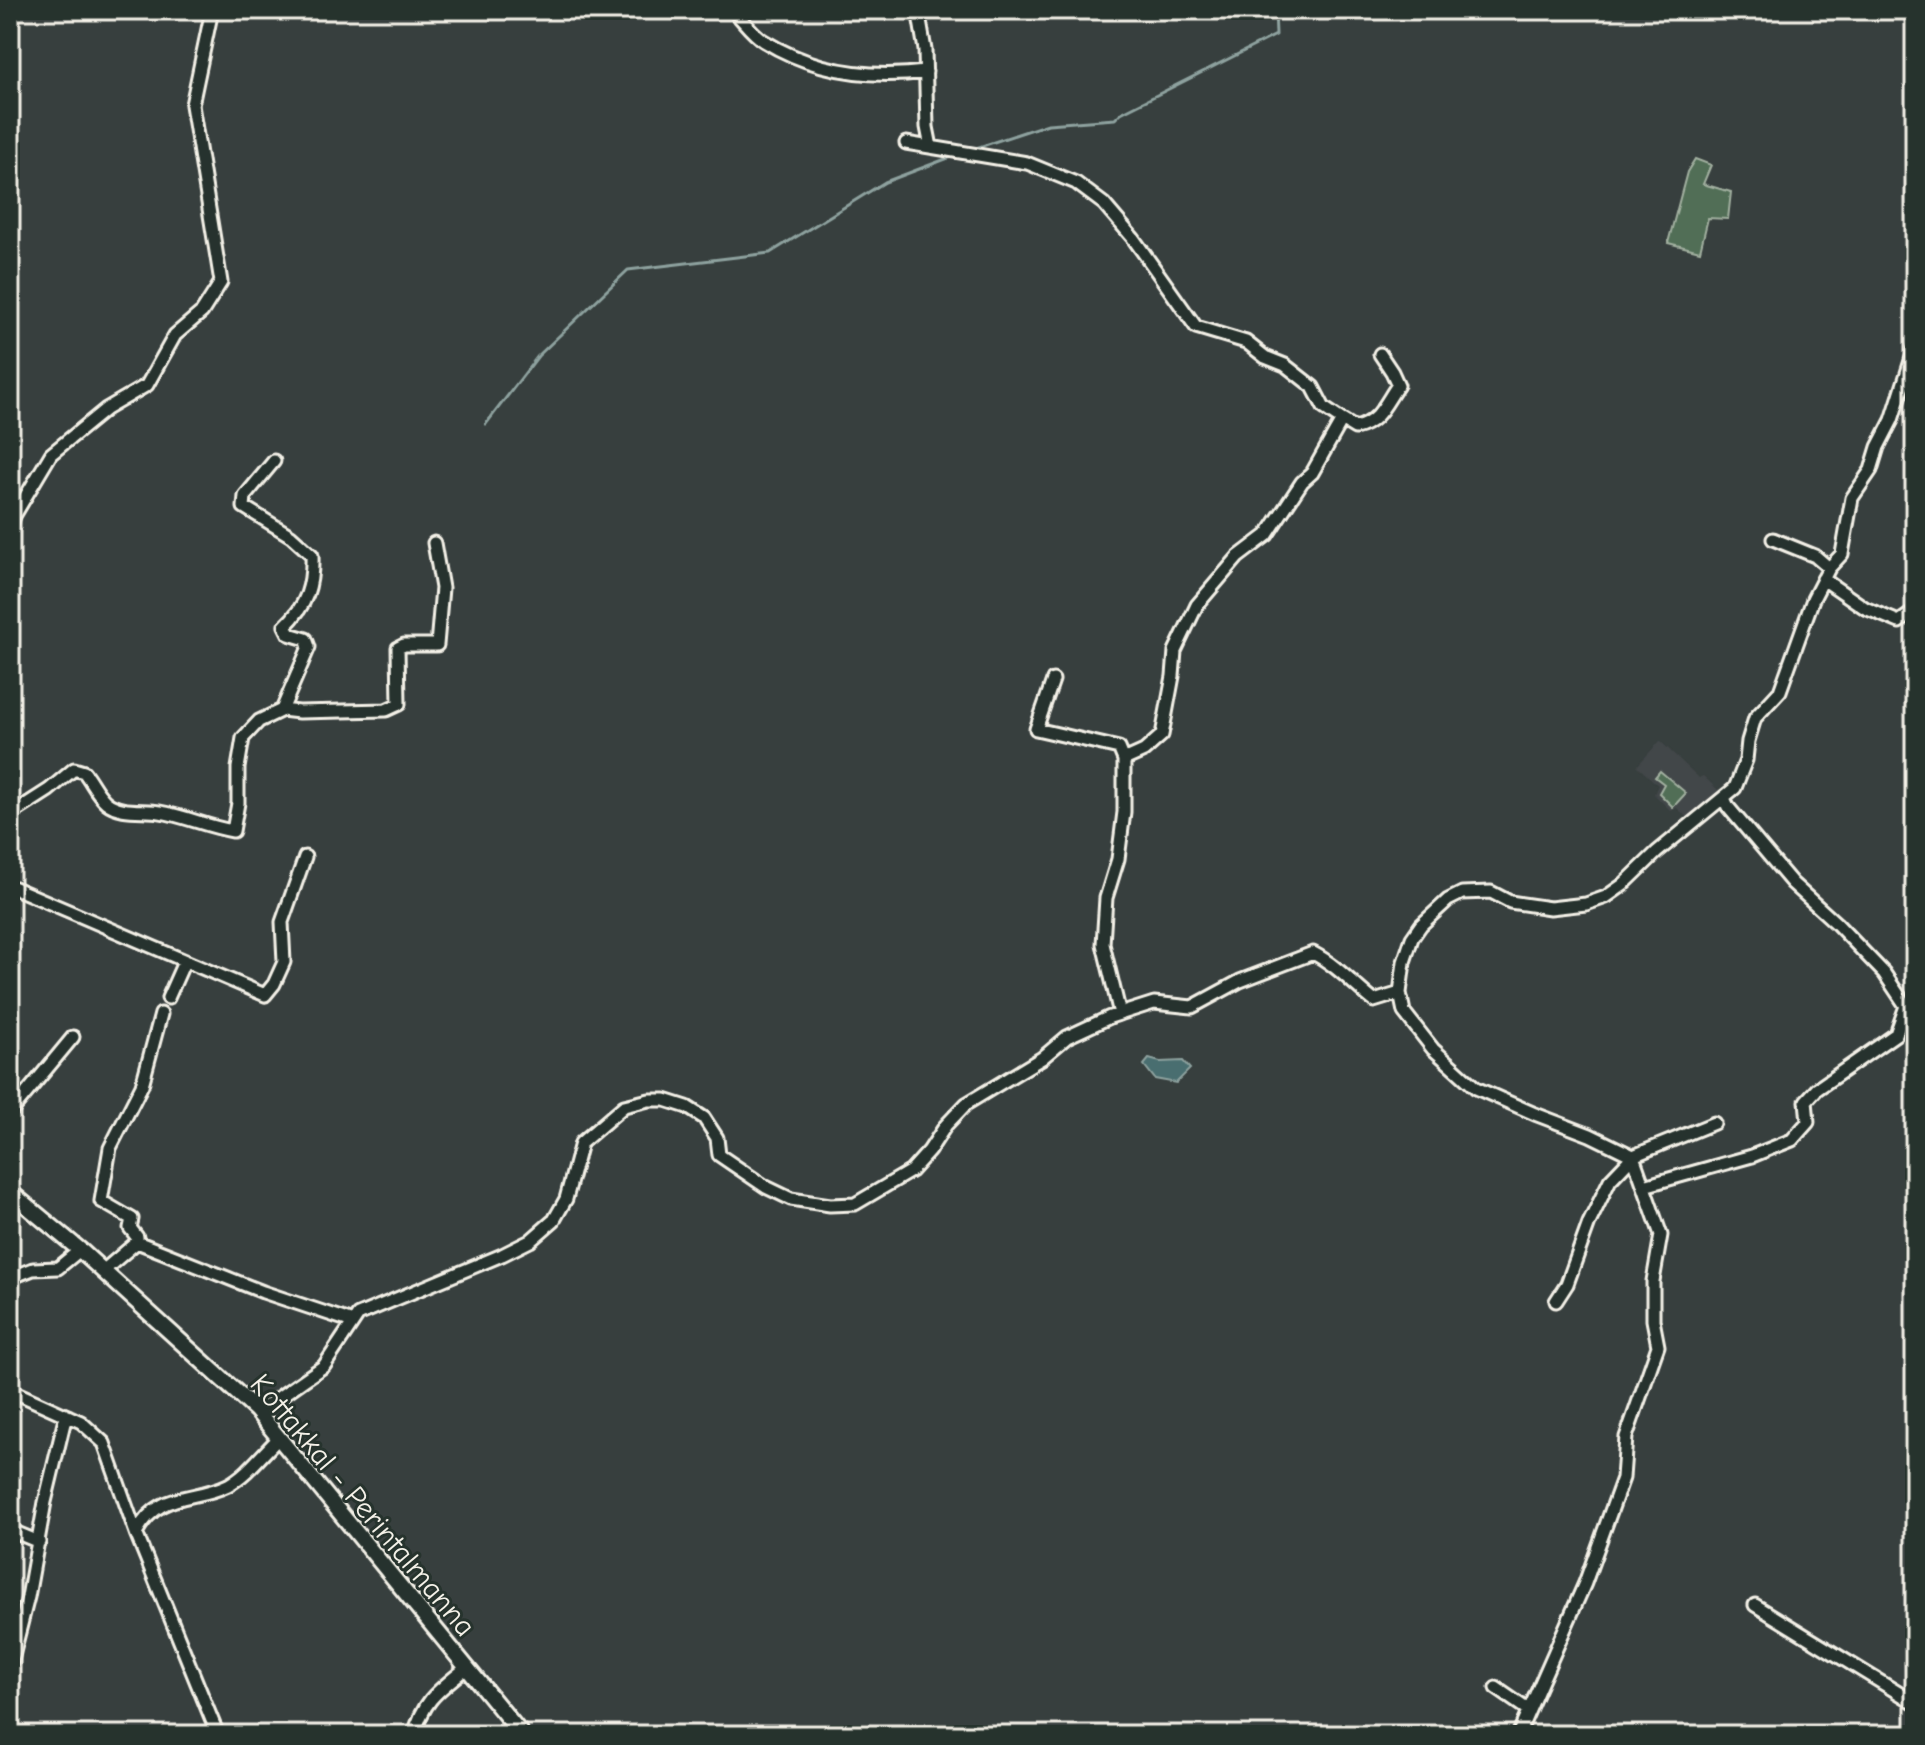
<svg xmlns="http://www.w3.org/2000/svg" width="1925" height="1745" font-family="'Comic Neue',sans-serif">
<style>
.built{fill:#43474a}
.green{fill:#516e57;stroke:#a2b0a0;stroke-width:2}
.water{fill:#4a6e6f;stroke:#8ea29f;stroke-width:2}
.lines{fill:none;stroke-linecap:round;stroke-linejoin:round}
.stream{stroke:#8ea29f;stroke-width:3}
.minor-casing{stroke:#f4f1e8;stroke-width:17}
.major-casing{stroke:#f4f1e8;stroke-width:20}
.minor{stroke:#26332d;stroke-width:11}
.major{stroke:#26332d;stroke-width:14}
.labels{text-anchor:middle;stroke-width:6;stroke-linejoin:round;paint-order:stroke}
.street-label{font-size:30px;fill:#f4f1e8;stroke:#26332d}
</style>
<rect width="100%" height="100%" fill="#373f3e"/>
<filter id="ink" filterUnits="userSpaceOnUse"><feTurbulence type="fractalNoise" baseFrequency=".0125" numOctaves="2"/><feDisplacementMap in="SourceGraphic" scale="16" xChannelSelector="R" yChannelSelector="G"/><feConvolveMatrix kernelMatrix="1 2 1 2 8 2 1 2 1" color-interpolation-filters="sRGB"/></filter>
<g filter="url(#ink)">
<path class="built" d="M1660 741 1699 778 1703 776 1718 790 1689 819 1677 808 1671 811 1654 794 1658 785 1637 766Z"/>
<path class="green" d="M1695 159 1711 165 1703 184 1731 192 1728 219 1708 218 1700 251 1668 243 1687 172Z
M1660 771 1686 793 1673 807 1659 793 1664 784 1655 777Z"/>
<path class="water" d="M1149 1059 1160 1062 1183 1061 1190 1069 1176 1083 1155 1079 1144 1065Z"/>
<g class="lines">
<path class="stream" d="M976 148 1048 124 1115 119 1121 113 1276 35 1275 10
M486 424 538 356 628 270 770 253 885 182 951 157"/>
<defs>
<path id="minor" d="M733 10C743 20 752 34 764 41 813 71 870 79 926 72
M919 15 925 50 927 127 931 147
M906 143 1027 163 1076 183 1104 204 1133 238 1196 327 1246 342 1265 357 1285 365 1313 387 1324 408 1342 420 1312 473 1302 482 1267 535 1238 557 1197 605 1175 651 1173 676 1162 735 1144 751 1124 760V812L1118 859 1106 898 1103 944 1120 1014
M1342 420 1355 428C1379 423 1385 403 1398 385L1392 372 1380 354
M274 461 245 496 244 507 291 536 312 555C313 585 307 605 285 626L289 634 306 639 309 647 282 710
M10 527 14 516 51 454 106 409 147 385 175 335 202 312 221 282 192 105 212 10
M1773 539 1815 556 1829 568
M1823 579 1865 608 1899 622 1915 611
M1053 680 1036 729 1119 748 1124 760
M10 815 49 790 74 769 84 772C92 782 96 793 106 802 121 814 143 809 160 812 185 816 208 827 233 831L238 803V768L243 738 259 721 282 710 299 712 386 710 399 704 398 648 404 645H437L442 588 434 543
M10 886 265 995 274 984 284 962 282 922 305 857
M1400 993 1404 1012 1433 1049 1476 1088 1535 1114 1590 1135 1633 1156 1714 1123
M168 998 184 962
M10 1113 73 1037
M1644 1186 1752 1156 1792 1140 1808 1122 1806 1101 1817 1089 1896 1034 1906 1006 1884 973 1836 923 1792 883 1728 807 1724 798
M137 1242V1237L130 1228 132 1219 101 1201 110 1148 142 1085 161 1014
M103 1271 137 1242 263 1292 353 1322
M10 1278 33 1269 58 1268 80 1250
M10 1390 81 1422 104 1443 136 1533
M258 1412 324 1366 358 1315 502 1255 530 1241 554 1220 566 1199 581 1143 624 1106 649 1100H665L687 1107 704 1118 717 1138 719 1155 766 1187 791 1199 830 1205 855 1204 911 1171 929 1151 946 1125 966 1104 1042 1058 1067 1037 1110 1017 1154 1003 1192 1007 1240 981 1313 953C1336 965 1353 984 1374 1001L1400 993 1404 962 1412 938 1421 925 1448 900 1462 893 1491 892 1510 902 1550 908 1586 904 1606 897 1623 885 1657 852 1735 788 1746 760 1748 741 1755 718 1780 691 1813 599 1829 568 1842 554 1852 498 1871 470 1878 447 1892 420 1915 348
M10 1530 39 1542
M1755 1605 1915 1703
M10 1668 28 1597 45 1502 64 1423 68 1416
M1496 1688 1528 1710
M218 1735 136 1533C159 1490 193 1502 228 1485 248 1474 262 1454 279 1438
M414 1735C424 1699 438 1691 466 1668
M1518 1735 1585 1583 1623 1478 1626 1437 1658 1346 1653 1320V1281L1661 1235 1633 1156 1610 1180 1589 1223 1567 1284 1556 1301"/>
<path id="major" d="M10 1192 80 1250 256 1410 522 1735"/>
</defs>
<use href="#minor" class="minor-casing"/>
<use href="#major" class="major-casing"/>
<use href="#minor" class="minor"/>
<use href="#major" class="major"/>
</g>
</g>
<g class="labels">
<g class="street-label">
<text transform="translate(363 1505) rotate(50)" y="10">Kottakkal - Perintalmanna</text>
</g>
</g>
<rect width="1925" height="1745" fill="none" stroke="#26332d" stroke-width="40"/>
<rect x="20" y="20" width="1885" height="1705" fill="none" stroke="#f4f1e8" stroke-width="3" filter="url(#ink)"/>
</svg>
